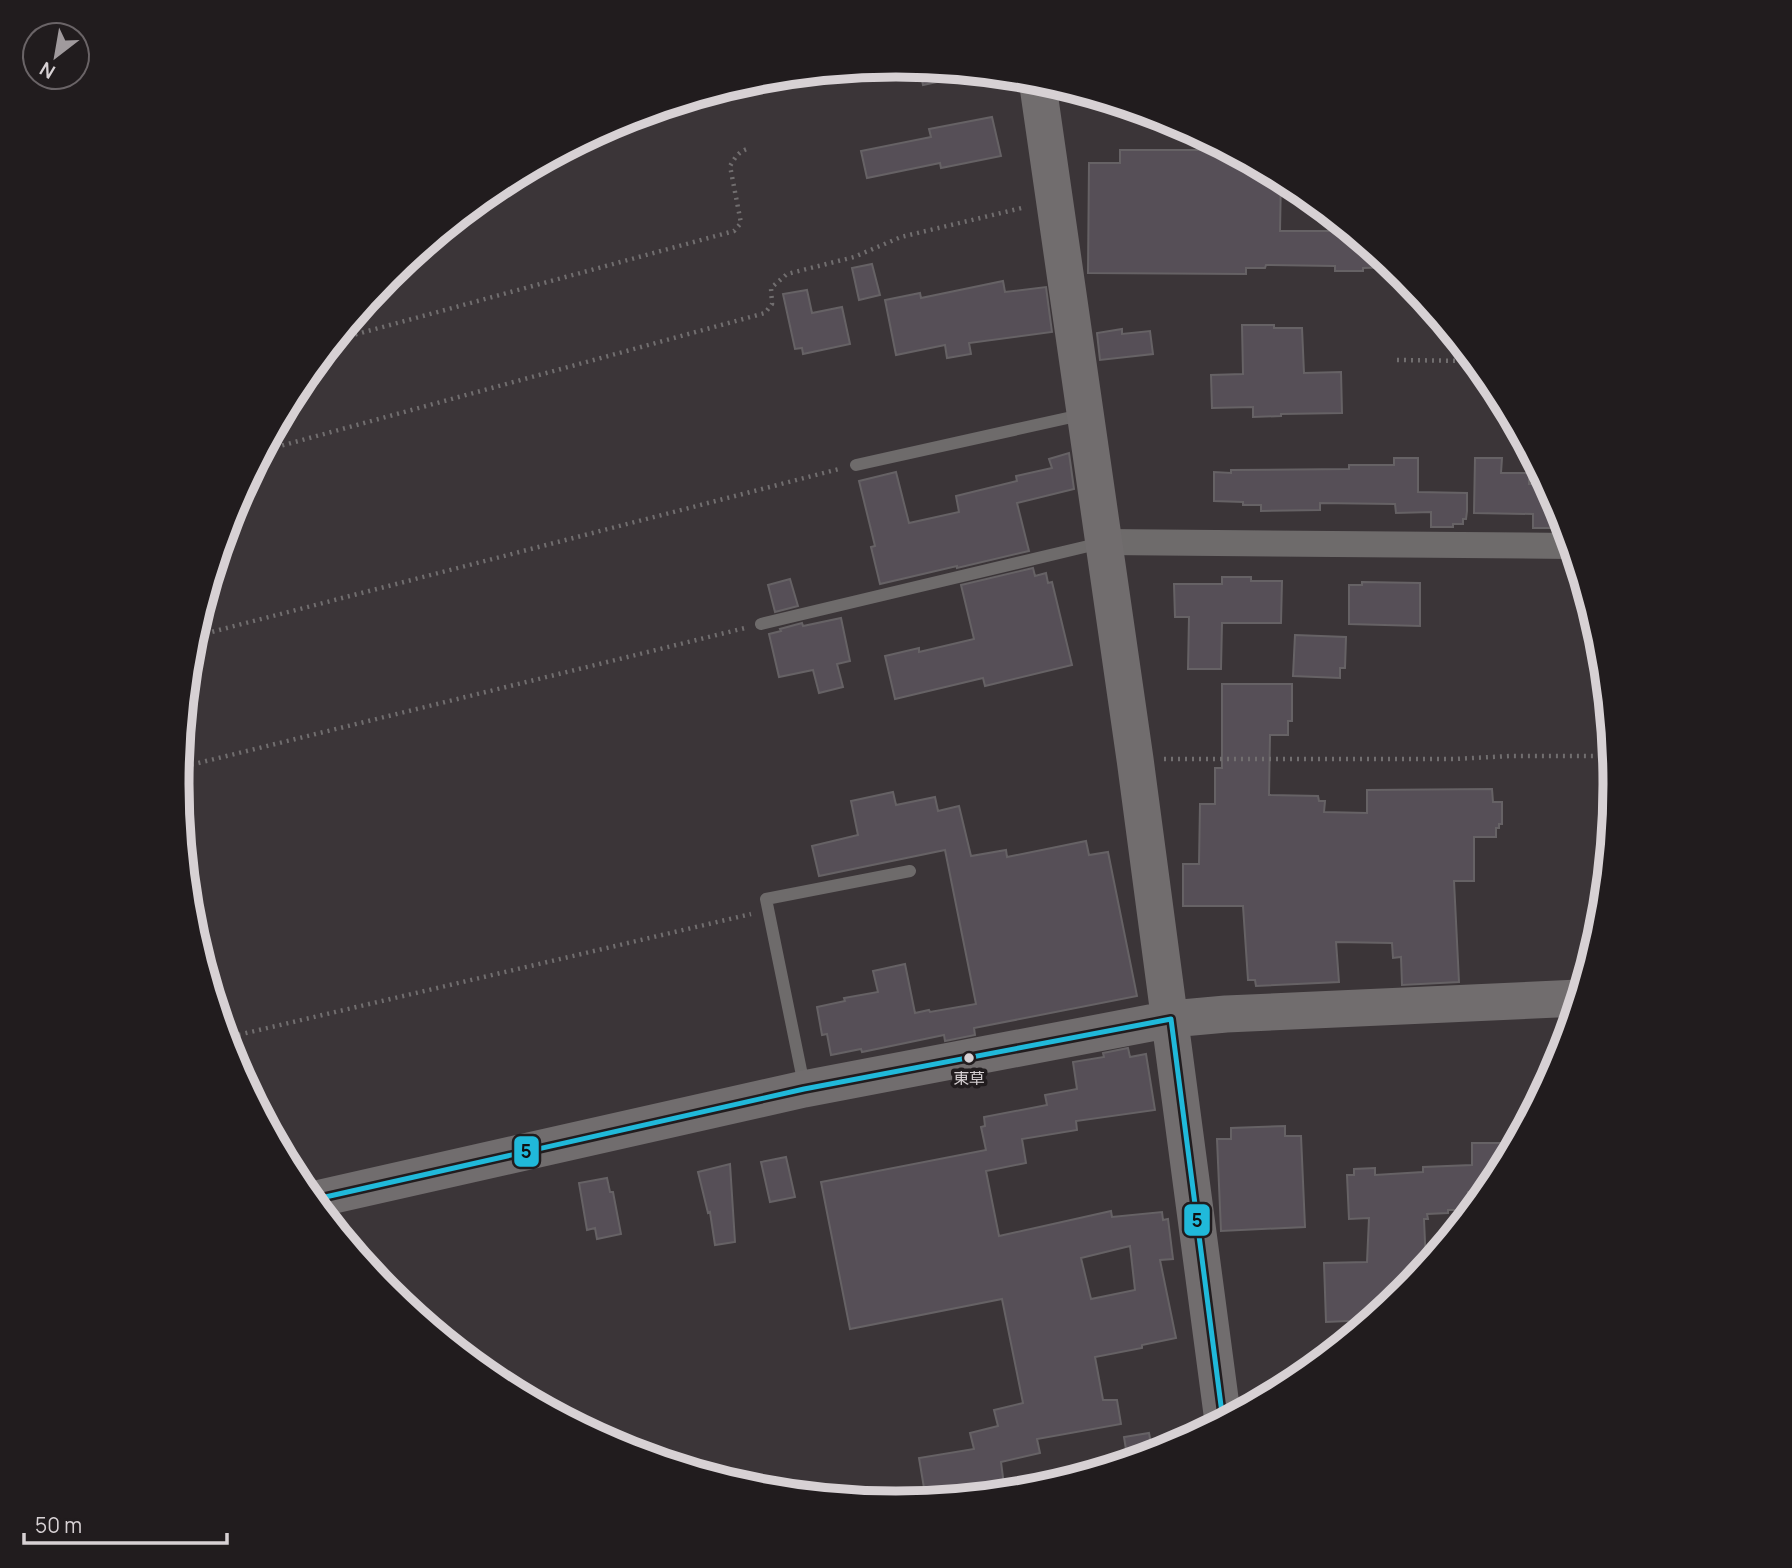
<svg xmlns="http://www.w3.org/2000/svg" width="1792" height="1568" font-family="Manrope,'Noto Sans JP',sans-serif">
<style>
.building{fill:#564f57;stroke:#666265;stroke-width:2;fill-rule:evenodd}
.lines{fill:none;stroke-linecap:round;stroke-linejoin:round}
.path{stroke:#716e6f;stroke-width:4.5;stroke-dasharray:2 5;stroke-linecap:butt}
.lane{stroke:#6e6b6b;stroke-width:12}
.street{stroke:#6e6b6b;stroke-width:26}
.secondary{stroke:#716d6e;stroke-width:37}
.bus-1-casing{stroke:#211c1e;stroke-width:10}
.bus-1{stroke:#20b9da;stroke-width:5}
.bus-dot{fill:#d7d1d4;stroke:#211c1e;stroke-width:2.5}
.labels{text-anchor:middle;stroke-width:7;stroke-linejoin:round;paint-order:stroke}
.bus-label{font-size:16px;fill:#d7d1d4;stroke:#211c1e}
.rim{fill:none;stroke:#d7d1d4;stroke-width:9}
.line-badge{stroke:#211c1e;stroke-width:2.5}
.pale-badge-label{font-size:19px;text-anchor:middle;font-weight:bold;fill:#111}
</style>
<rect width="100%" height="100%" fill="#3b3538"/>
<path class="building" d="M919 67 978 73 923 85Z
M992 117 1001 156 941 168 940 163 867 178 861 151 931 137 929 129Z
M1120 150H1229L1281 178 1280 231H1335V218L1395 267 1363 268V271H1335V266L1266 265 1265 268H1246V274L1088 273 1089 163H1120Z
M872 264 880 295 859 300 852 268Z
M1003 281 1005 292 1046 287 1052 332 969 343 971 354 947 358 945 345 896 355 885 300 920 293 921 298Z
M807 290 812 313 842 307 850 344 803 354 802 348 795 349 783 294Z
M1242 325H1274V328H1302L1304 373 1341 372 1342 413 1281 414V416L1253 417V407L1212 408 1211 375 1243 374Z
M1122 329V334L1150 331 1153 354 1100 360 1097 333Z
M1069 453 1074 489 1017 503 1029 551 957 568V566L880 584 871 547 875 546 859 481 896 472 909 523 959 512 956 496 1017 481 1016 476 1052 468 1049 459Z
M1394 458H1418V492L1467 493V511L1466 519H1463V524H1453V527H1431V512L1396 513 1395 504 1320 503V510L1261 511V505H1243V502L1214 501V472L1231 473V470L1349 469V465H1394Z
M1475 458H1502L1501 473H1529V484H1547L1561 509 1566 528H1533V514L1474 513Z
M1033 568 1035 576 1046 573 1048 583 1052 582 1072 665 985 686 983 678 895 699 885 656 919 648V652L974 639 961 585Z
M1222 577H1251V581H1282L1281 623H1222L1221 669H1188L1189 617H1175L1174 584H1222Z
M790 579 798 606 775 612 768 585Z
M1362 582 1420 583V626L1349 624V585H1362Z
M841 618 850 661 837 664 843 687 819 693 813 670 779 677 769 634 781 631 780 629 802 623 803 626Z
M1295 635 1346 637 1345 668H1340V678L1293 676Z
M1222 684H1292V721H1288V735H1270L1269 795 1318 796 1319 801H1325L1324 812 1367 813V790L1492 789 1493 802H1502V824H1499V828H1496V837H1474V881H1454L1459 982 1402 985 1401 957 1393 958 1392 943 1336 942 1339 982 1256 986 1255 980H1248L1243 906H1183V864H1199L1200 804H1215V768H1222Z
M893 792 896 805 935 797 938 811 959 806 971 856 1006 850 1007 857 1086 841 1089 855 1108 852 1137 996 974 1028 975 1035 945 1041 944 1035 862 1052 861 1049 831 1055 827 1034 822 1035 817 1007 845 1001 844 998 878 992 873 971 905 964 915 1013 929 1010 930 1012 976 1004 945 850 819 876 812 846 858 835 851 801Z
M1128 1048 1130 1057 1146 1054 1155 1110 1076 1121 1077 1130 1022 1139 1026 1163 986 1171 999 1236 1111 1211 1112 1217 1162 1212 1163 1220 1168 1219 1173 1259 1160 1260 1176 1338 1142 1345V1348L1095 1357 1103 1400H1117L1121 1424 1037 1439 1040 1453 1001 1462 1005 1493 926 1500 919 1458 974 1449 970 1433 998 1426 994 1410 1023 1403 1002 1299 850 1329 821 1182 986 1150 981 1127 985 1126 984 1117 1047 1105 1045 1095 1077 1089 1073 1062 1104 1057 1103 1053ZM1130 1246 1135 1290 1091 1299 1081 1258Z
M1285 1126V1136H1301L1305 1227 1221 1231 1217 1139H1231V1128Z
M1472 1143H1516L1494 1184 1488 1192H1468L1469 1210H1448V1213L1427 1214 1428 1219H1424L1426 1266 1404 1293 1371 1320 1326 1322 1324 1263 1367 1262 1369 1218 1349 1219 1347 1175H1354V1169L1375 1168V1175L1423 1172V1167L1472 1165Z
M786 1157 795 1197 770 1202 761 1162Z
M730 1164 735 1242 715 1245 710 1212 708 1213 698 1172Z
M607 1178 610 1192H613L621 1234 597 1239 595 1228 587 1230 579 1183Z
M1149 1433 1153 1454 1128 1462 1124 1437Z"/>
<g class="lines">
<path class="path" d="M335 340 734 231 741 223 730 166C735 158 738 152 747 149
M1397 360 1475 361
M262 451 765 313 772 304 771 288 787 274 854 257 901 237 1026 207
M192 637 839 469
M1164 759H1454L1511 756H1612
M178 768 745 628
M225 1038 751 914"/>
<path class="lane" d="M856 465 1081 415
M761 624 1101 543
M804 1085 766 899 910 871"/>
<path class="street" d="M1105 542 1572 546"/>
<path class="secondary" d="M1037 79 1135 759 1223 1421
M312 1200 804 1089 1171 1019 1226 1014 1579 998"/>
<defs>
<path id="bus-1" d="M1171 1019 1223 1421
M312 1200 804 1089 1171 1019"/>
</defs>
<use href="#bus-1" class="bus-1-casing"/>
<use href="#bus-1" class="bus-1"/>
</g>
<circle class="bus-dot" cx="969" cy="1058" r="6"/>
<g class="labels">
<g class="bus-label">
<text x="969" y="1084">東草</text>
</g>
</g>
<path d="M0 0H1792V1568H0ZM189 784a707 707 0 1 1 1414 0a707 707 0 1 1-1414 0Z" fill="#211c1e" fill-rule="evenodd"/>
<path class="rim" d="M189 784a707 707 0 1 1 1414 0a707 707 0 1 1-1414 0Z"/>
<g class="line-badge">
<rect x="513" y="1135" width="27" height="33" rx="7" fill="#20b9da"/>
<rect x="1183" y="1203" width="28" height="34" rx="7" fill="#20b9da"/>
</g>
<g class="pale-badge-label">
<text x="526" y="1158">5</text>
<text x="1197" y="1227">5</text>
</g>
<g transform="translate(56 56) rotate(211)"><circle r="33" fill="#211c1e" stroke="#6a6467" stroke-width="2"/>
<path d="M0-5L12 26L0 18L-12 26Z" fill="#a09a9d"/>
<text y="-10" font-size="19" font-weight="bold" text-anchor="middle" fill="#d7d1d4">N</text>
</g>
<path d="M24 1533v10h203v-10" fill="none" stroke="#d7d1d4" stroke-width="3.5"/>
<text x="35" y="1533" font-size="21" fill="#d7d1d4" stroke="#211c1e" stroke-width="5" paint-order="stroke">50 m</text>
</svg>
